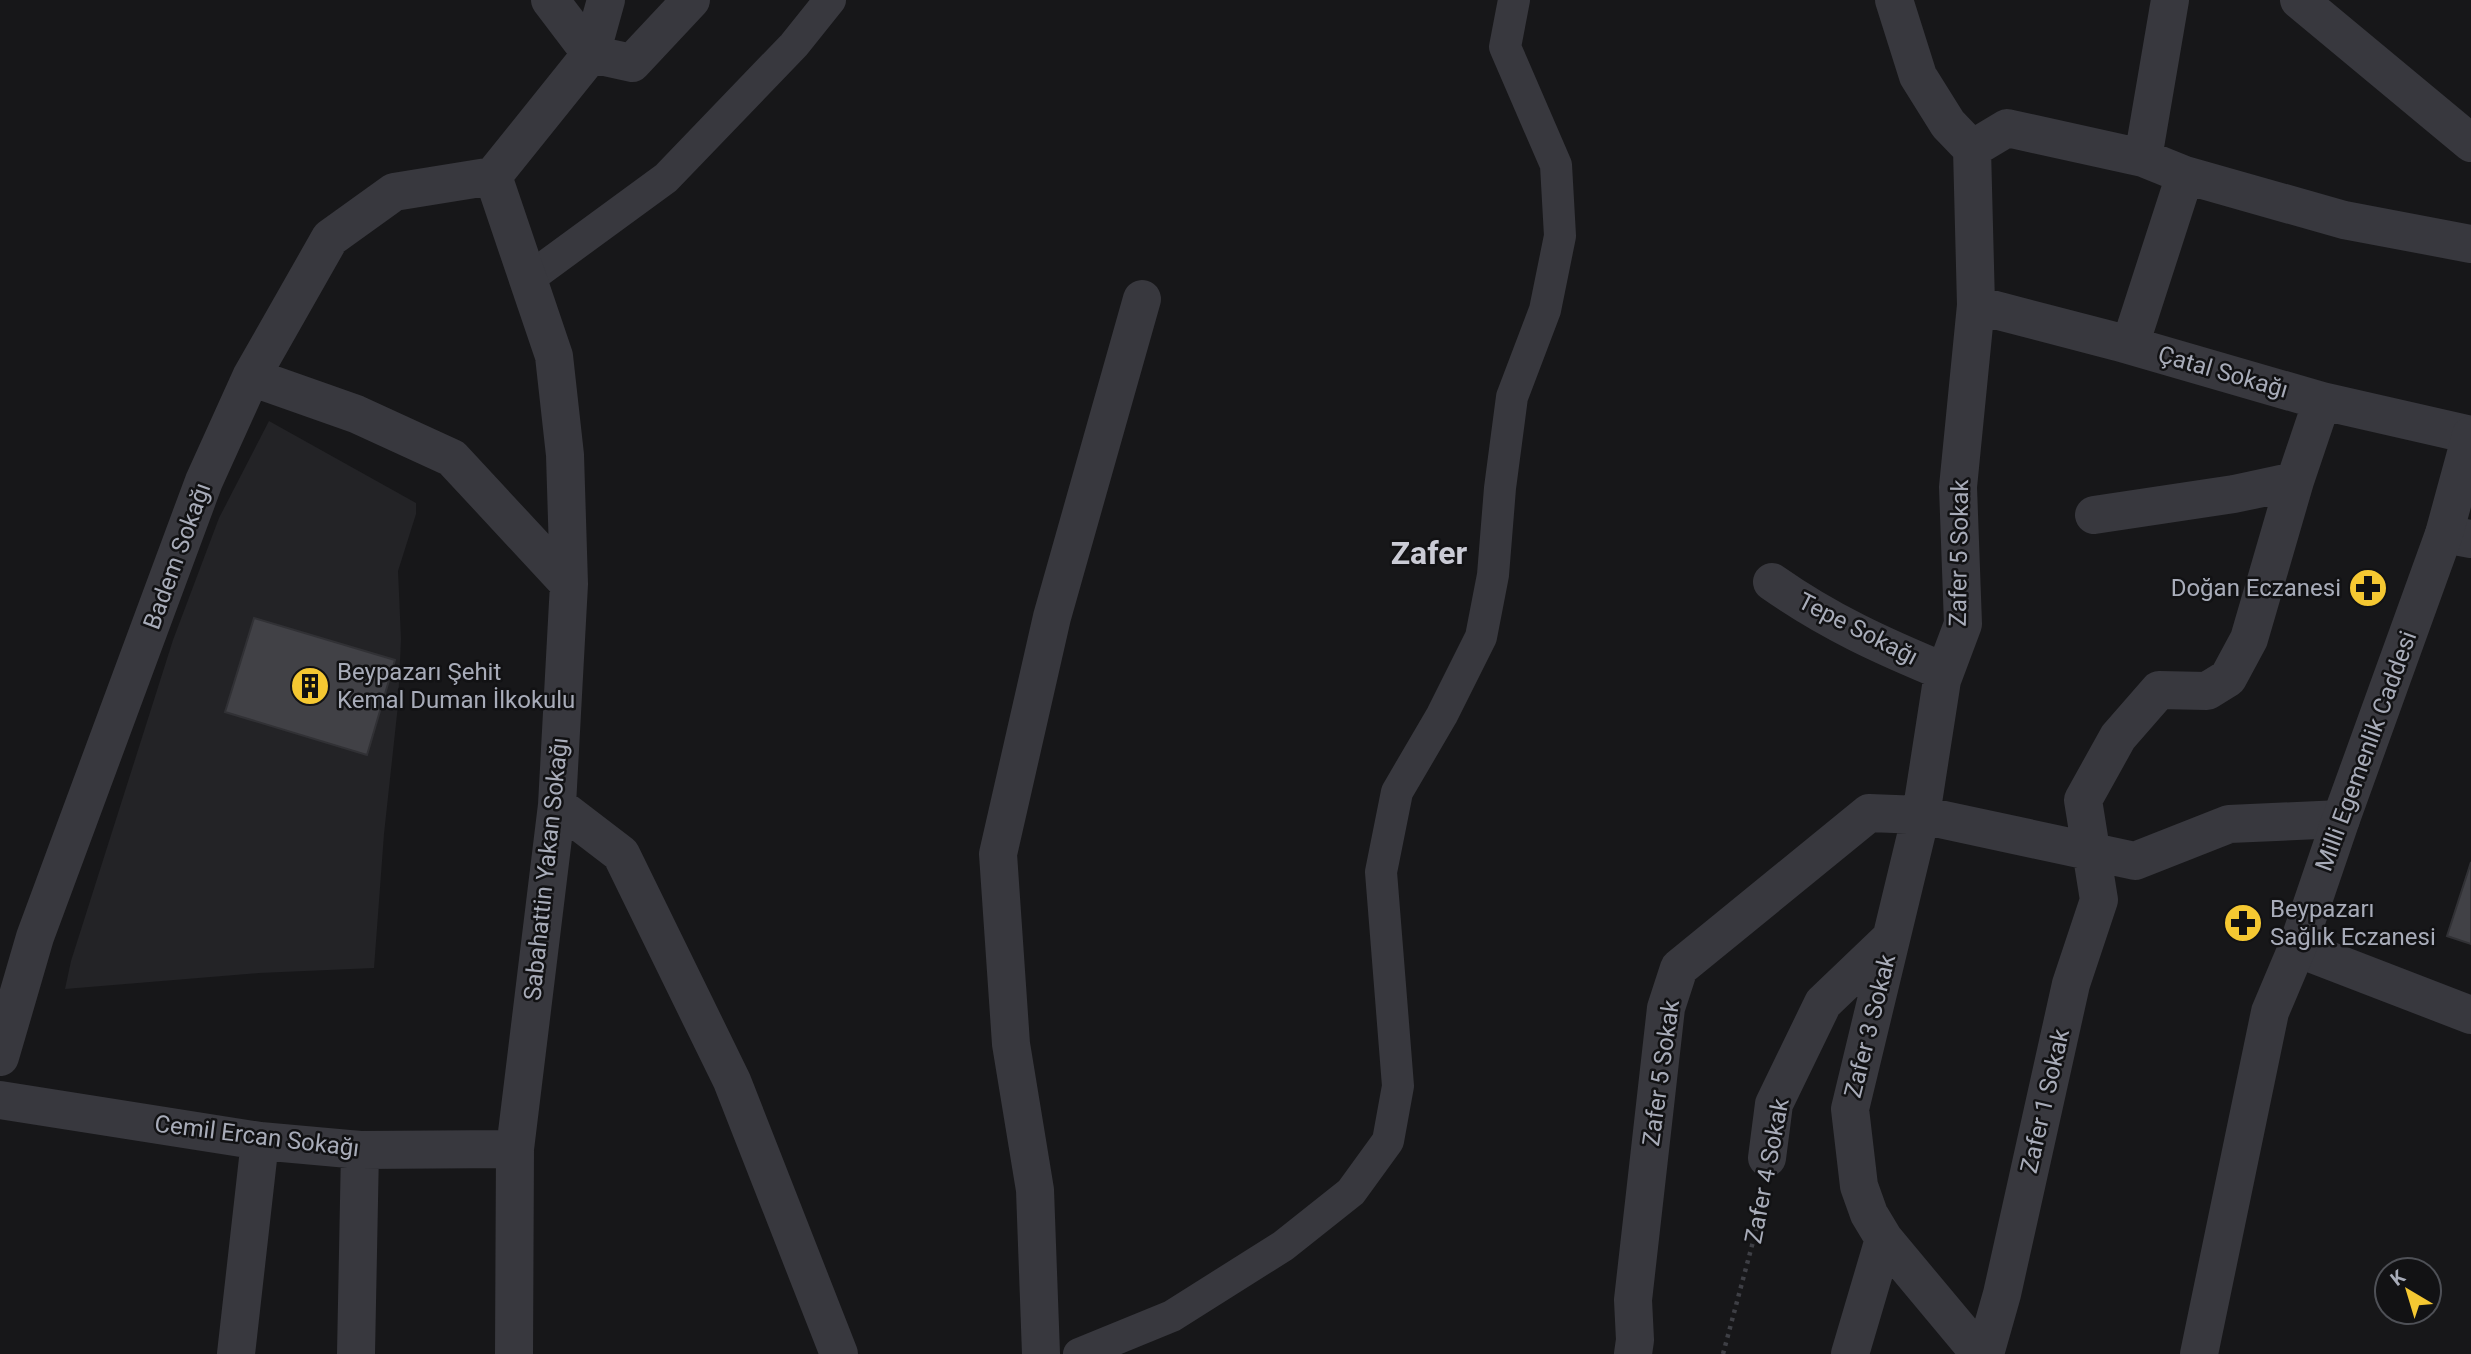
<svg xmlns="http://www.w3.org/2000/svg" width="2471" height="1354" font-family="Roboto,sans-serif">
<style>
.built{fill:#232326}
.building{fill:#414146;stroke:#313135;stroke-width:2}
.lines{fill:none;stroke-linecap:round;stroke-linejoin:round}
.path{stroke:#3e3f45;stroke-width:4.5;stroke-dasharray:3.5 5;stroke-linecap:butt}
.pedestrian{stroke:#38383e;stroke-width:32}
.minor{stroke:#38383e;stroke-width:38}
.tertiary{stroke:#38383e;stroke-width:38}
.labels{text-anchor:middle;stroke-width:5;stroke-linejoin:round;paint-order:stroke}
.street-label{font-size:24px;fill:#a8acb9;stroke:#121214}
.poi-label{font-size:24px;fill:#a8acb9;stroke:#121214;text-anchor:start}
.district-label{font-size:32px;font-weight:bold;fill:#cacbd5;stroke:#121214}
</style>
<rect width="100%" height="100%" fill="#171719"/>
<path class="built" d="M269 421 416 503V514L398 571 401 639 398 705 384 834 374 968 259 973 65 989 71 961 173 640 219 518Z"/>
<path class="building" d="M254 618 395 660 367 755 225 712Z
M2471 862V944L2447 936Z"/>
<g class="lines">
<path class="path" d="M1723 1354 1758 1223 1762 1197"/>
<path class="pedestrian" d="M528 279 666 178 794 45 830 0
M1079 1354 1172 1316 1283 1246 1351 1192 1388 1141 1398 1086 1381 872 1397 792 1442 715 1481 637 1493 575 1500 488 1512 397 1545 310 1560 236 1556 165 1505 47 1514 0"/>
<path class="minor" d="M550 0 591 54
M1894 0 1918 76 1948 124 1972 149 1976 305 1958 487 1963 624 1942 680 1921 815 1850 1109 1859 1186 1869 1214 1884 1239 1980 1354
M2299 0 2471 143
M591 54 632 63 691 0
M1972 149 2007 128 2143 158 2185 175 2344 220 2471 244
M2143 158 2170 0
M1976 305 2118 342 2322 401 2471 435
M2130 345 2185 175
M251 377 356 414 452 458 569 584
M2094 515 2234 494 2295 481
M2444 534 2471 539
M1772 582C1829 622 1882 646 1945 672
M557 805 621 854 732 1081 839 1354
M2297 948 2471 1015
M0 1057 35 937 204 481 251 377 330 238 394 192 493 176
M0 1100 260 1141 360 1150 515 1149
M1767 1158 1774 1104 1823 1003 1891 938
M236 1354 260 1141
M356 1354 360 1150
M514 1354 515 1149 557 805 569 584 565 455 554 356 493 176 591 54 606 0
M1041 1354 1035 1190 1011 1044 998 854 1052 617 1142 299
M1633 1354 1635 1340 1633 1300 1666 1008 1679 968 1869 813 1921 815 2135 861 2229 824 2341 819
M1850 1354 1884 1239
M1985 1354 2002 1294 2071 984 2099 900 2083 800 2118 737 2159 690 2207 691 2228 678 2249 639 2295 481 2322 401"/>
<path class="tertiary" d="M2199 1354 2270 1012 2297 948 2341 819 2444 534 2471 435"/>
</g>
<defs>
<symbol id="pharmacy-disc" viewBox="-11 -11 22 22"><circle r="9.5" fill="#f5c832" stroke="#121214"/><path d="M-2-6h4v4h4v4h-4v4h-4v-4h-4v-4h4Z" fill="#111"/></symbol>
<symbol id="building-disc" viewBox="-11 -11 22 22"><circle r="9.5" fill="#f5c832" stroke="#121214"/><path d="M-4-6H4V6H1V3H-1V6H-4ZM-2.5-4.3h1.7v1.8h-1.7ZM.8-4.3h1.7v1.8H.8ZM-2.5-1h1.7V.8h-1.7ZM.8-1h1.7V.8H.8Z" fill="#111"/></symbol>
</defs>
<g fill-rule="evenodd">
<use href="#pharmacy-disc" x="2346" y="566" width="44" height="44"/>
<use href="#building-disc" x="288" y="664" width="44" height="44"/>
<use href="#pharmacy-disc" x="2221" y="901" width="44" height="44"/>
</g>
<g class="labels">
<g class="street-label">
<text transform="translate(2223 372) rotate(16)" y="8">Çatal Sokağı</text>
<text transform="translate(1959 553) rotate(-89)" y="8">Zafer 5 Sokak</text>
<text transform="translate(177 556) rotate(-70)" y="8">Badem Sokağı</text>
<text transform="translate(1858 629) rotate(27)" y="8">Tepe Sokağı</text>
<text transform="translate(2366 751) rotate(-70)" y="8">Milli Egemenlik Caddesi</text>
<text transform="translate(546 869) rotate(-84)" y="8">Sabahattin Yakan Sokağı</text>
<text transform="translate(1870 1026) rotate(-76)" y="8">Zafer 3 Sokak</text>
<text transform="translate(1661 1073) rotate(-82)" y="8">Zafer 5 Sokak</text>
<text transform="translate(2045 1101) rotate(-77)" y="8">Zafer 1 Sokak</text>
<text transform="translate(257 1136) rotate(7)" y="8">Cemil Ercan Sokağı</text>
<text transform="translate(1767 1171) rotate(-79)" y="8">Zafer 4 Sokak</text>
</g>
<g class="poi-label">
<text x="2341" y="596" text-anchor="end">Doğan Eczanesi</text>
<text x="337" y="680">Beypazarı Şehit<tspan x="337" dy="28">Kemal Duman İlkokulu</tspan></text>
<text x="2270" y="917">Beypazarı<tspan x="2270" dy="28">Sağlık Eczanesi</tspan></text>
</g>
<g class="district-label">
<text x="1429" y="564">Zafer</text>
</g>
</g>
<g transform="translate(2408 1291) rotate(322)"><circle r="33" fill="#121214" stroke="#4e5056" stroke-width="2"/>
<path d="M0-5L12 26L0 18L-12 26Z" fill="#f5c832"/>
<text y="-10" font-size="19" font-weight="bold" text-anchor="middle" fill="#a8acb9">K</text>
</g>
</svg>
